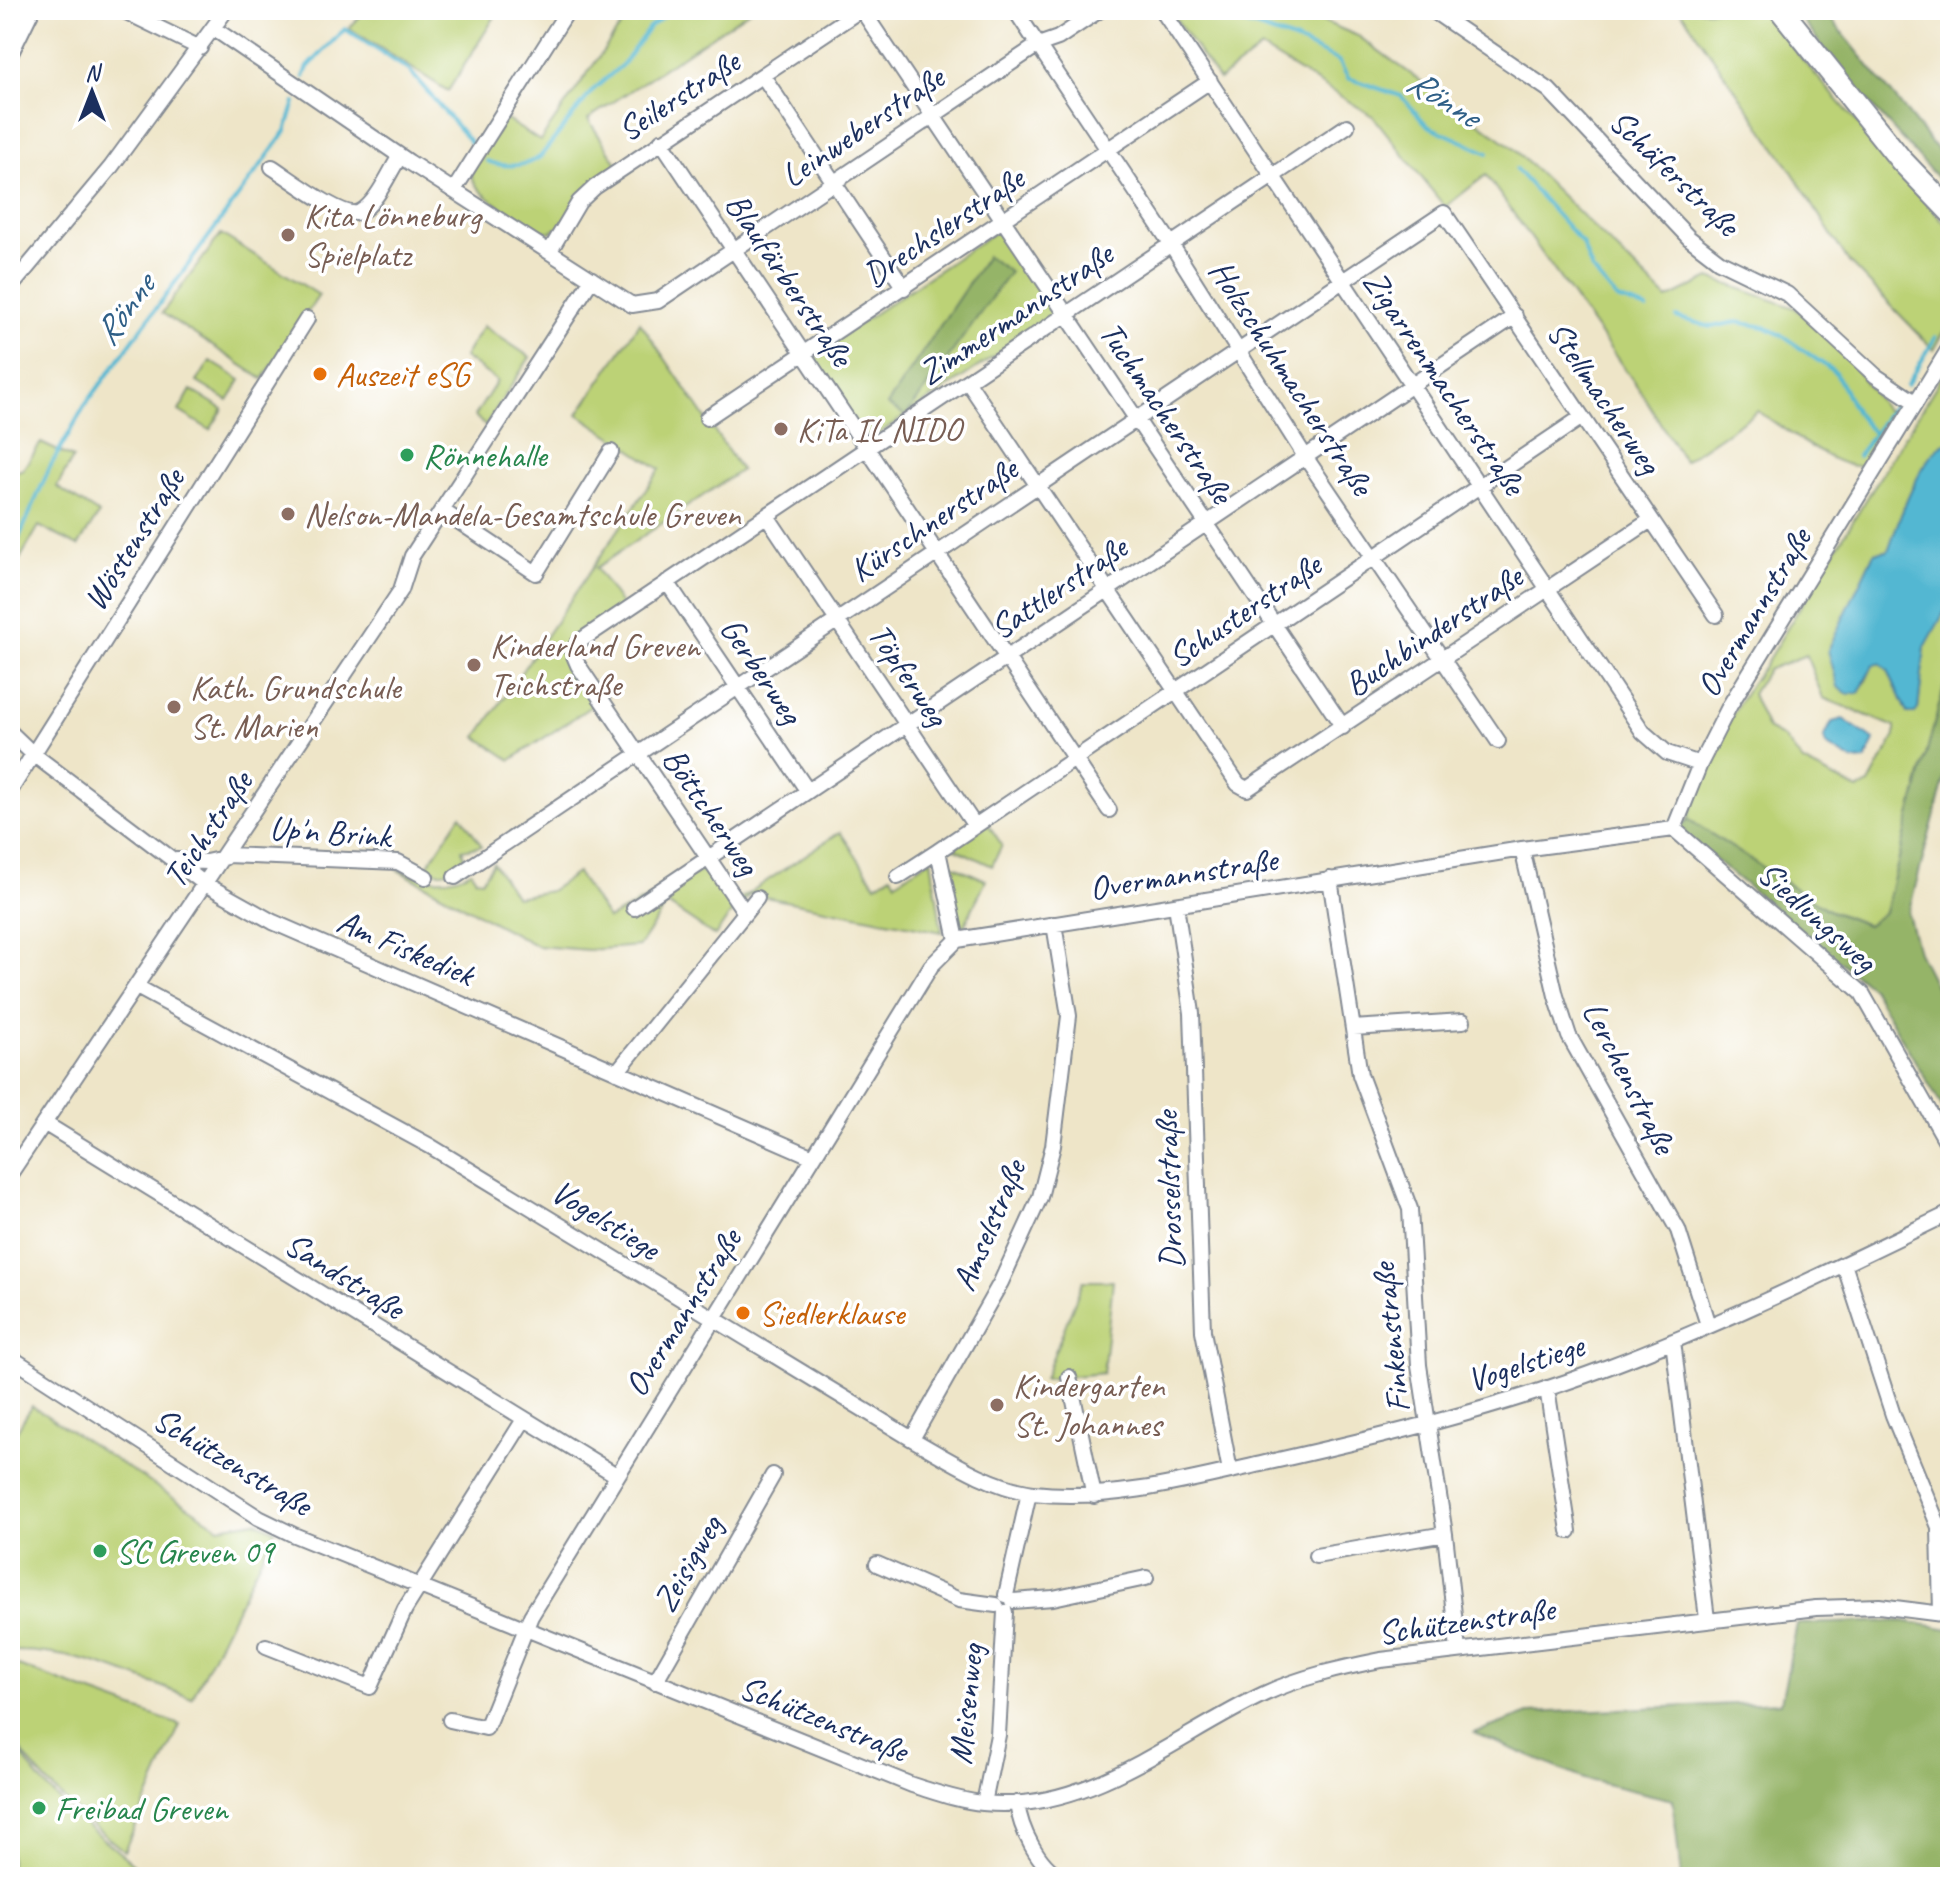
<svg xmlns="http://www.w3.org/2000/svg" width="1960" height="1887" font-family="Caveat,sans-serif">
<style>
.green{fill:#bcd276;stroke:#6c806a;stroke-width:2;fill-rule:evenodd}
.forest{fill:#95b467;stroke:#587262;stroke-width:2}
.water{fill:#53b7d2;stroke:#377398;stroke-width:2}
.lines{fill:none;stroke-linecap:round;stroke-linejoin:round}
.stream{stroke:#53b7d2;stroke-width:4}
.street-casing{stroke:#848a93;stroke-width:18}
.primary-casing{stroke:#848a93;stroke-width:26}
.street{stroke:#fff;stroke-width:14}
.primary{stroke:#fff;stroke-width:22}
.education-dot{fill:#8d6e63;stroke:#fff;stroke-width:3}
.food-dot{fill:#e8710a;stroke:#fff;stroke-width:3}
.leisure-dot{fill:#2e9e5b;stroke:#fff;stroke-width:3}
.labels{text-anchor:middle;stroke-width:7;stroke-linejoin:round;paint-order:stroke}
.street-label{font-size:34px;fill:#1b2f5e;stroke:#fff}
.education-label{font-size:34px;fill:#785e54;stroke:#fff;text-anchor:start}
.food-label{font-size:34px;fill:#c56008;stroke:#fff;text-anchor:start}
.leisure-label{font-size:34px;fill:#27864d;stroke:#fff;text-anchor:start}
.water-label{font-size:36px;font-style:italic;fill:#2f5f87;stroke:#fff}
</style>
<rect width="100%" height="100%" fill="#fff"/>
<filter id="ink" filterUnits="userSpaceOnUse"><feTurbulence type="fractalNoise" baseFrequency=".0125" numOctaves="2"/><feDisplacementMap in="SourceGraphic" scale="16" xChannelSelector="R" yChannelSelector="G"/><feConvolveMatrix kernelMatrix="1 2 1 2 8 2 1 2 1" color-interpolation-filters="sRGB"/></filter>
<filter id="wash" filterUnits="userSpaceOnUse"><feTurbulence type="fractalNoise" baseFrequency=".006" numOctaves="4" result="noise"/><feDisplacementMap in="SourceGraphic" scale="32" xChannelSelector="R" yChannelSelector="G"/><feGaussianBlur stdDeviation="1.8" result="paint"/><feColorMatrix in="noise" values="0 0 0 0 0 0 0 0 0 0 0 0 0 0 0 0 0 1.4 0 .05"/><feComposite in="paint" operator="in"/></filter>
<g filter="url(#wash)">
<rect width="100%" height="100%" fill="#eee5c8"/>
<path class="green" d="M367 10H499L448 91 349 28Z
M616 10H751L588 119 618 165 560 226 551 232 541 231C523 219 467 193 472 171L505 119 540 141 627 17Z
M1169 10H1296L1358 36 1511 146 1667 299 1710 278 1795 308 1850 361 1885 409 1896 417C1888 430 1878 456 1865 464 1845 477 1778 424 1758 411L1684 461 1639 389 1486 175 1445 207 1373 116 1261 48 1219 80Z
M1680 10H1765L1788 43 1950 229V321L1934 350 1847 260 1791 170Z
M998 230H1003L1052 301 1054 310 1049 319 880 433 871 436 862 433 818 366 817 357 822 349Z
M221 234 319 295 263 379 162 313Z
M640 322 741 470 596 568 622 606 571 640 565 655 596 703 511 760 477 737 660 469 578 414Z
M483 326 530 357 485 426 475 416 497 381 464 357Z
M210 361 241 380 228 401 197 382Z
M1950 363V443H1945C1916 469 1901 514 1888 551L1874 553 1829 650 1865 683 1873 665 1880 663 1888 670 1907 713 1918 709 1925 647 1950 596V664L1885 913 1867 925 1828 910 1688 819C1707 763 1728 713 1764 666ZM1806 655 1823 698 1895 727V736L1869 784 1858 790 1803 762 1784 738 1767 729 1752 694 1767 670Z
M191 390 223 409 210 430 179 411Z
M41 443 73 458 57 487 99 514 78 546 39 526 10 576V474L23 469Z
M461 815 482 846 462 850 466 864C452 871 441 875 425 869Z
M988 824 1002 845 992 866 954 848Z
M840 832 876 885 891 875 896 882 931 859 942 932 750 894 742 903 740 899Z
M945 862 986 880 963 929 961 930Z
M493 863 516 897 550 891 577 873 608 919 706 868 733 910 715 936 667 904 639 946 589 950 537 946 396 869C424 878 444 886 471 871L476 879 482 880Z
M1083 1281H1113L1103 1373 1044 1379Z
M32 1406 219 1527 256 1521 275 1530 192 1698C128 1675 80 1650 10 1651V1442Z
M10 1663 180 1725 124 1851C93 1826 16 1764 10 1724 7 1705 10 1682 10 1663Z
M10 1735C40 1795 99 1834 149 1877H10Z"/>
<path class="forest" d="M1795 10H1824L1950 166V192L1843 74Z
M987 256 1010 272 906 416 887 405Z
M1950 664V758L1908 914 1918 952 1950 1015V1120L1872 988 1679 830 1688 819 1828 910 1867 925 1885 912Z
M1902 1621 1950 1629V1877H1681L1673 1800 1584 1779 1474 1733 1529 1713 1781 1702 1797 1624Z"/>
<path class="water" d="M1945 443H1950V602L1925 647 1918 709 1915 713H1907L1888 670 1880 663 1873 665 1859 693 1848 694 1838 687 1828 650 1874 553 1888 551C1897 524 1921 456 1945 443Z
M1843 719 1874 740 1866 760 1853 761 1826 745 1824 738 1832 722Z"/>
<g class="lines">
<path class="stream" d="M1205 10 1213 21H1237L1297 41 1339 61 1348 78 1401 96 1428 126 1488 153
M304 77 308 67 345 29 409 70 473 145
M487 161C504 168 525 167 540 157L593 90 623 64 649 28 672 10
M1516 169 1582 243 1592 270 1617 299 1647 309
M1676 317 1711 327 1737 322 1765 327 1783 336 1836 373 1856 413 1873 433
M1907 385 1936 337
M1858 456 1896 402
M10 558 50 467 84 407 286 131 295 102"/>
</g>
</g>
<g filter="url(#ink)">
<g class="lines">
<defs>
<path id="street" d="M122 10 200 48
M862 10 1343 727
M1100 10 1058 38 1038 45 1171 244 1306 458 1498 741
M1162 10 1643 732 1667 753 1700 764
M1432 10 1549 90 1689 238 1719 261 1787 294 1876 376 1915 402
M213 28 409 162 632 305 658 301 1038 45 1015 10
M10 55 32 10
M763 76 904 288
M661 141 1109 810
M272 167C288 177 343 220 360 212 377 203 390 171 400 156
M454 190 568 10
M550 251 579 202 595 187 860 10
M10 288 111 167 226 10
M968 382 1238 784 1247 789 1651 520
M707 418 1210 81
M443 511 536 573 611 452
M767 516 975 826
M667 582 807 790
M10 732 33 754 205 884 273 922 813 1157
M10 791 307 319
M1674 829 1700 764 1730 705 1950 347
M1674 829 1862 993 1950 1148
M1522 849 1556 996 1569 1036 1678 1230 1708 1325
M226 855 398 862 426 877
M177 860 206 862 224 858
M455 877 1444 213 1716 615
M898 877 938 851
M1330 879 1360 1075 1410 1209 1419 1365 1445 1534 1458 1650
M1176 905 1192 1013 1203 1331 1230 1471
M634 908 1515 316
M744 911 578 665 572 651 580 641 1347 126
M957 940 938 851 1582 417
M137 987 430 1146 912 1439C949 1460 990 1487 1033 1493 1109 1502 1191 1480 1265 1463 1381 1437 1497 1409 1608 1367 1725 1323 1838 1267 1950 1213
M1353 1028 1463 1021
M617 1072 757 898
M44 1123 616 1475
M10 1174 401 590 412 556 592 279
M1844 1264 1893 1415 1939 1527 1941 1613
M1673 1341 1707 1619
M10 1357 259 1518 294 1535 912 1785C935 1792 959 1801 983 1803 1089 1814 1174 1736 1264 1694 1301 1677 1341 1668 1381 1660L1816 1608 1879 1606 1950 1615
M1069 1377 1094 1496
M1547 1388 1569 1531
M912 1439 1001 1282 1040 1197 1053 1146 1069 1016 1054 924
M1316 1556 1445 1534
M877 1564 959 1600 996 1605
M1006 1595 1029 1493
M1013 1601 1053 1598 1146 1578
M266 1646 370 1687 405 1609 523 1421
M655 1682 773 1475
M450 1720 486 1728 531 1616 931 966 957 940 1522 849 1674 829
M984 1803 998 1735 1005 1612
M1017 1803C1020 1828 1038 1866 1061 1877"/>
<path id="primary" d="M1781 10 1901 160 1950 211"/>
</defs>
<use href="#street" class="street-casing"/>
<use href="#primary" class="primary-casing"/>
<use href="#street" class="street"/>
<use href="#primary" class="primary"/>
</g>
</g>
<g class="education-dot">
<circle cx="288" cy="235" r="8"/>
<circle cx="781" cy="429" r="8"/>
<circle cx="288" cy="514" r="8"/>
<circle cx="474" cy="665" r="8"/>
<circle cx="174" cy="707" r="8"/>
<circle cx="997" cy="1405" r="8"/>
</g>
<g class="food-dot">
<circle cx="320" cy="374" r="8"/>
<circle cx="743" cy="1313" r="8"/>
</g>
<g class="leisure-dot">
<circle cx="407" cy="455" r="8"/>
<circle cx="100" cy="1551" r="8"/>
<circle cx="39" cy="1808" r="8"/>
</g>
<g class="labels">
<g class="street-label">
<text transform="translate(678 95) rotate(-33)" y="12">Seilerstraße</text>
<text transform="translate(862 126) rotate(-34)" y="12">Leinweberstraße</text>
<text transform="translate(1675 172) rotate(44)" y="12">Schäferstraße</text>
<text transform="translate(943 226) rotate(-34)" y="12">Drechslerstraße</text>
<text transform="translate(790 279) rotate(56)" y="12">Blaufärberstraße</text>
<text transform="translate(1015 313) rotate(-34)" y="12">Zimmermannstraße</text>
<text transform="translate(1292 377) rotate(57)" y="12">Holzschuhmacherstraße</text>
<text transform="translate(1445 382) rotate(56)" y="12">Zigarrenmacherstraße</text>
<text transform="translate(1605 397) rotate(56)" y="12">Stellmacherweg</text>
<text transform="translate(1167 412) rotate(56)" y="12">Tuchmacherstraße</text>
<text transform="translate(933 519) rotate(-34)" y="12">Kürschnerstraße</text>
<text transform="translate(133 539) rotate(-58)" y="12">Wöstenstraße</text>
<text transform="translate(1058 587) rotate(-34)" y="12">Sattlerstraße</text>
<text transform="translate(1244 610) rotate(-34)" y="12">Schusterstraße</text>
<text transform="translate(1753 612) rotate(-59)" y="12">Overmannstraße</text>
<text transform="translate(1433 630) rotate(-34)" y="12">Buchbinderstraße</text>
<text transform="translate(762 670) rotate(56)" y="12">Gerberweg</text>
<text transform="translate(909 674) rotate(56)" y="12">Töpferweg</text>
<text transform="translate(712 811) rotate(56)" y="12">Böttcherweg</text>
<text transform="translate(207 829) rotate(-56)" y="12">Teichstraße</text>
<text transform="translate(330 831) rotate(4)" y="12">Up'n Brink</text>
<text transform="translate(1183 873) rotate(-9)" y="12">Overmannstraße</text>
<text transform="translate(1818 916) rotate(42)" y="12">Siedlungsweg</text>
<text transform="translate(406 947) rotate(23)" y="12">Am Fiskediek</text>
<text transform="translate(1630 1077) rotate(63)" y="12">Lerchenstraße</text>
<text transform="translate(1168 1190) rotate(-92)" y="12">Drosselstraße</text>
<text transform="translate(606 1219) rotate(32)" y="12">Vogelstiege</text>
<text transform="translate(988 1225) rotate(-67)" y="12">Amselstraße</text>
<text transform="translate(345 1275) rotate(32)" y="12">Sandstraße</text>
<text transform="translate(682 1312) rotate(-58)" y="12">Overmannstraße</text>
<text transform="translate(1390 1338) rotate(-96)" y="12">Finkenstraße</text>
<text transform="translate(1525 1362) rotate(-18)" y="12">Vogelstiege</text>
<text transform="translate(233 1461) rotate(31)" y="12">Schützenstraße</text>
<text transform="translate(687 1563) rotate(-60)" y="12">Zeisigweg</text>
<text transform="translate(1466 1620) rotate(-8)" y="12">Schützenstraße</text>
<text transform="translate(965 1704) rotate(-84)" y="12">Meisenweg</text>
<text transform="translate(824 1718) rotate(22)" y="12">Schützenstraße</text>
</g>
<g class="education-label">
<text x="304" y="227">Kita Lönneburg<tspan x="304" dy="39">Spielplatz</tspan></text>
<text x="797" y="441">KiTa IL NIDO</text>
<text x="304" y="526">Nelson-Mandela-Gesamtschule Greven</text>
<text x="490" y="657">Kinderland Greven<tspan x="490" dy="39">Teichstraße</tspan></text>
<text x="190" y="699">Kath. Grundschule<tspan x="190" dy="39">St. Marien</tspan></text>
<text x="1013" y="1397">Kindergarten<tspan x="1013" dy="39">St. Johannes</tspan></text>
</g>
<g class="food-label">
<text x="336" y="386">Auszeit eSG</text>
<text x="759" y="1325">Siedlerklause</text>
</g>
<g class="leisure-label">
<text x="423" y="467">Rönnehalle</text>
<text x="116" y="1563">SC Greven 09</text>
<text x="55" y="1820">Freibad Greven</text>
</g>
<g class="water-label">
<text transform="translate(1444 97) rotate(32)" y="13">Rönne</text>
<text transform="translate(123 309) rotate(-54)" y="13">Rönne</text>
</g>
</g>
<rect width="1960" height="1887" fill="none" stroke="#fff" stroke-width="40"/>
<g transform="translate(92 92)" stroke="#ffffff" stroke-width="6" paint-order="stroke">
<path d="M0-6L14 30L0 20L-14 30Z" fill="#1b2f5e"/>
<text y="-12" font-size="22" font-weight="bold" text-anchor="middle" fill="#1b2f5e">N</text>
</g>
</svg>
